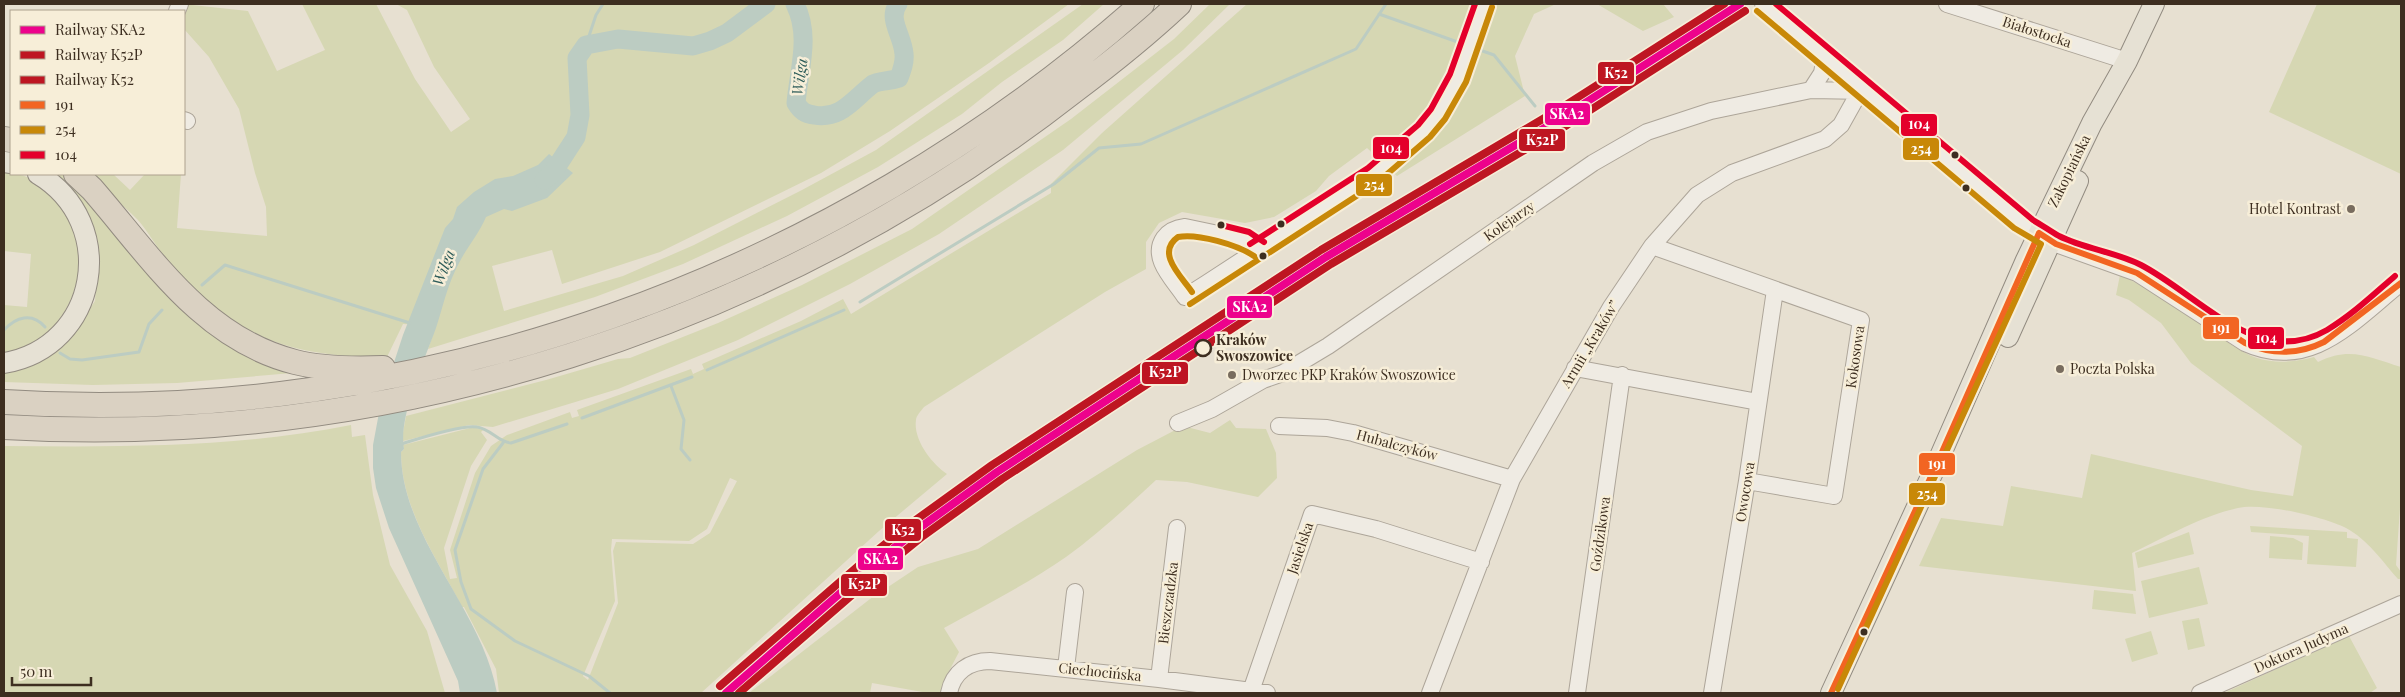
<svg xmlns="http://www.w3.org/2000/svg" width="2405" height="697" font-family="'Playfair Display',serif">
<style>
.green{fill:#d6d7b3;fill-rule:evenodd}
.water{fill:#bcccc2}
.lines{fill:none;stroke-linecap:round;stroke-linejoin:round}
.stream{stroke:#bcccc2;stroke-width:3}
.river{stroke:#bcccc2;stroke-width:19}
.minor-casing{stroke:#ada599;stroke-width:18}
.major-casing{stroke:#928b80;stroke-width:22}
.highway-casing{stroke:#928b80;stroke-width:26}
.minor{stroke:#efebe3;stroke-width:16}
.major{stroke:#e6e1d4;stroke-width:20}
.highway{stroke:#dad1c2;stroke-width:24}
.bus-1-casing{stroke:#f7eed8;stroke-width:10}
.bus-2-casing{stroke:#f7eed8;stroke-width:10}
.bus-3-casing{stroke:#f7eed8;stroke-width:10}
.bus-1{stroke:#f26522;stroke-width:6}
.bus-2{stroke:#c88808;stroke-width:6}
.bus-3{stroke:#e4002b;stroke-width:6}
.rail-1-casing{stroke:#f7eed8;stroke-width:11}
.rail-2-casing{stroke:#f7eed8;stroke-width:11}
.rail-3-casing{stroke:#f7eed8;stroke-width:11}
.rail-1{stroke:#ed028c;stroke-width:8}
.rail-2{stroke:#be1622;stroke-width:8}
.rail-3{stroke:#be1622;stroke-width:8}
.bus-dot{fill:#3d2e20;stroke:#f7eed8;stroke-width:2}
.poi-dot{fill:#786c5e;stroke:#f7eed8;stroke-width:2}
.stop-dot{fill:#f7eed8;stroke:#3d2e20;stroke-width:2.5}
.labels{text-anchor:middle;stroke-width:5;stroke-linejoin:round;paint-order:stroke}
.street-label{font-size:14px;fill:#3d2e20;stroke:#f7eed8}
.poi-label{font-size:14px;fill:#3d2e20;stroke:#f7eed8;text-anchor:start}
.stop-label{font-size:14px;font-weight:bold;fill:#3d2e20;stroke:#f7eed8;text-anchor:start}
.water-label{font-size:15px;font-style:italic;fill:#2f5d5a;stroke:#f7eed8}
.line-badge{stroke:#f7eed8;stroke-width:2}
.badge-label{font-size:14px;text-anchor:middle;font-weight:bold;fill:#fff}
</style>
<rect width="100%" height="100%" fill="#e7e0d1"/>
<path class="green" d="M183 4 248 11 277 71 325 50 302 4H376L415 79 451 132 470 119 434 67 407 10 396 4H1069L989 63 890 131 821 173 660 252 562 284 552 250 492 266 504 311 623 276 694 245 802 190 876 150 1083 4H1104L1063 40 1002 82 962 114 878 167 787 216 683 264 595 297 428 349 436 326 403 324 387 357C286 357 233 337 167 259 156 247 148 231 137 219 122 204 105 190 91 174H113L130 190 145 174H181L177 228 267 236 266 207 255 173 239 109 209 57 184 29Z
M1210 4H1230L1183 50 1063 150 939 234 850 284 738 340 618 389 493 427 469 425 403 441 402 438 406 416 546 380 618 359 630 358 718 323 802 285 912 229 1071 119 1174 39Z
M1247 4H1556L1534 14 1515 56 1525 96 1397 176 1367 148 1329 176 1316 191 1274 217 1245 223 1182 212 1159 223 1146 242V269L1105 292 924 407C921 411 916 416 916 420 913 440 932 464 947 474L879 531 701 693H499L496 669 464 607H462C437 559 401 508 401 452L404 449 403 445 474 427 483 430 481 432 487 440 471 466 444 548 450 579 457 578 450 550 475 473 491 446 507 435 570 412 572 418 579 416 577 410 691 369 693 374 704 369 702 364 801 321 843 299 851 314 1051 193V184L1102 133ZM730 478 737 481 710 533 693 544 616 542 613 551 618 603 588 680 583 676 615 601 611 550 612 539 689 541 707 529Z
M1597 4H1663L1674 17 1643 31Z
M2317 4H2401V174L2269 112Z
M4 169 11 171V174C29 174 38 183 50 195 56 201 67 209 70 217 93 265 72 324 26 348 20 351 11 351 4 353V305L27 307 31 254 4 251Z
M53 174H63L89 197 140 261 304 372 177 383 93 385 4 382V371L80 323 95 301 98 244 90 218 77 194Z
M2120 275C2151 289 2180 309 2208 328 2224 339 2239 352 2257 358 2276 364 2296 362 2314 357L2318 362C2350 346 2369 357 2401 367V494L2396 565 2401 572V579H2398C2383 562 2367 539 2346 528 2324 517 2262 502 2238 508 2201 516 2166 537 2132 553L2136 591 1919 566 1941 518 2003 526 2011 486 2082 498 2091 454 2251 490 2293 496 2302 446 2191 363 2161 323 2129 300 2116 295Z
M1230 420 1236 428 1266 429 1276 453 1277 478 1258 497 1187 482 1156 480C1127 507 1098 534 1066 557 1027 584 986 605 944 628L959 652 947 675 943 693H928L872 683 870 693H749L870 599 918 567 978 549 1137 450 1183 426 1210 433Z
M351 425 352 437 365 435 373 495 390 565 427 631 445 693H4V446C120 447 237 448 351 425Z
M2250 526 2347 532V538L2358 539 2356 567 2307 564 2309 536 2251 532Z
M2189 532 2194 554 2138 568 2135 553Z
M2270 536 2293 538 2303 543 2302 560 2269 558Z
M2199 567 2208 604 2149 618 2141 581Z
M2094 590 2133 594 2136 614 2092 609Z
M2199 618 2205 646 2188 650 2182 621Z
M2151 631 2158 654 2132 662 2125 639Z
M2349 636 2377 688 2370 693H2224Z"/>
<path class="water" d="M549 154 573 173 547 198 512 211 504 209 486 217C479 234 467 247 459 263 448 283 443 306 436 328 425 359 398 417 404 449L401 452C401 538 483 610 497 693H460L458 681 389 528 376 488 373 468V445L381 402 403 335 445 228 453 219 457 207 474 192 495 179 513 176 538 165Z"/>
<g class="lines">
<path class="stream" d="M1379 14 1466 45
M586 45 596 15 603 4
M1474 48 1494 55 1535 106
M202 285 225 265 410 323
M860 302 1054 184 1099 148 1141 144 1356 49 1386 4
M4 330C16 317 32 312 45 327
M60 353 70 359 82 360 139 352 149 324 162 310
M707 370 844 310
M671 386 684 420 681 449 690 460
M582 418 692 377
M503 443 483 469 455 550 461 582 471 609 515 641 589 676 610 693
M401 444C417 439 462 424 477 427 491 429 498 442 511 443L567 424"/>
<path class="river" d="M795 4C811 36 799 69 796 103 801 111 805 114 814 115 841 120 853 99 873 84 878 81 891 81 899 78 902 70 905 62 904 54 903 36 887 19 898 4
M544 180 552 174 576 137 580 115 577 58 586 45 618 39 693 46 710 41 727 33 766 4"/>
<defs>
<path id="minor" d="M1763 4 2028 227 2056 244 2137 273 2245 343C2311 373 2353 321 2401 283
M1947 4 2127 61
M177 11 180 4
M1811 90 1822 73 1825 56
M184 120 187 121
M1652 246 1861 320 1834 496 1747 481
M1259 249 1242 239 1185 227C1177 228 1169 231 1164 238 1150 258 1174 280 1185 297L1207 283 1373 175C1444 122 1457 85 1484 4
M1575 368 1758 402
M1178 423 1212 409 1263 380 1283 373 1328 346 1593 163 1647 132 1711 111 1811 90 1866 91
M1279 426 1327 428 1353 433 1512 479
M1066 668 1075 592
M1159 679 1177 528
M1251 691 1312 514 1376 529 1481 562
M949 693C953 672 969 661 990 661L1159 679 1267 693
M1430 693 1512 479 1611 307 1652 246 1697 195 1732 173 1825 139 1841 125 1860 91
M1577 693 1622 375
M1712 693 1747 481 1775 290
M2200 693 2401 604"/>
<path id="major" d="M4 162 11 163
M2008 337 2078 181
M4 363C99 347 120 223 38 174
M1831 693 1934 470 2026 260 2092 123 2127 61 2154 4"/>
<path id="highway" d="M4 139 11 140
M76 174 92 189C151 257 203 339 295 362 322 369 355 369 383 368
M4 402C418 429 833 278 1142 4
M4 427C388 449 772 327 1075 90 1111 63 1146 35 1179 4"/>
</defs>
<use href="#minor" class="minor-casing"/>
<use href="#major" class="major-casing"/>
<use href="#highway" class="highway-casing"/>
<use href="#minor" class="minor"/>
<use href="#major" class="major"/>
<use href="#highway" class="highway"/>
<defs>
<path id="bus-1" d="M2039 233 2056 244 2137 273 2245 343C2272 355 2298 355 2324 342L2401 283
M1831 693 1934 470 2039 233"/>
<path id="bus-2" d="M1757 11 2014 228 2041 244 1838 689
M1192 292C1182 277 1155 253 1178 237 1197 233 1238 245 1254 256
M1190 304 1378 182 1430 137 1445 119 1466 82 1492 7"/>
<path id="bus-3" d="M1776 4 2033 220C2042 225 2050 231 2059 236 2085 249 2116 252 2141 265 2199 295 2258 370 2327 330 2352 315 2373 295 2395 276
M1221 225 1249 232 1264 242
M1250 244 1368 168 1418 125 1431 109 1450 74 1475 4"/>
</defs>
<use href="#bus-1" class="bus-1-casing"/>
<use href="#bus-2" class="bus-2-casing"/>
<use href="#bus-3" class="bus-3-casing"/>
<use href="#bus-1" class="bus-1"/>
<use href="#bus-2" class="bus-2"/>
<use href="#bus-3" class="bus-3"/>
<defs>
<path id="rail-1" d="M726 693 869 568 918 529 997 472 1326 257 1563 117 1740 4"/>
<path id="rail-2" d="M739 693 875 575 923 536 1002 479 1331 264 1567 125 1745 11"/>
<path id="rail-3" d="M720 686 864 561 913 522 992 465 1321 250 1558 110 1724 4"/>
</defs>
<use href="#rail-1" class="rail-1-casing"/>
<use href="#rail-2" class="rail-2-casing"/>
<use href="#rail-3" class="rail-3-casing"/>
<use href="#rail-1" class="rail-1"/>
<use href="#rail-2" class="rail-2"/>
<use href="#rail-3" class="rail-3"/>
</g>
<g class="bus-dot">
<circle cx="1955" cy="155" r="4.5"/>
<circle cx="1966" cy="188" r="4.5"/>
<circle cx="1281" cy="224" r="4.5"/>
<circle cx="1221" cy="225" r="4.5"/>
<circle cx="1263" cy="256" r="4.5"/>
<circle cx="1864" cy="632" r="4.5"/>
</g>
<g class="poi-dot">
<circle cx="2351" cy="209" r="5"/>
<circle cx="2060" cy="369" r="5"/>
<circle cx="1232" cy="375" r="5"/>
</g>
<circle class="stop-dot" cx="1203" cy="348" r="8"/>
<g class="labels">
<g class="street-label">
<text transform="translate(2037 32) rotate(18)" y="5">Białostocka</text>
<text transform="translate(2069 171) rotate(-64)" y="5">Zakopiańska</text>
<text transform="translate(1509 221) rotate(-35)" y="5">Kolejarzy</text>
<text transform="translate(1590 344) rotate(-59)" y="5">Armii „Kraków”</text>
<text transform="translate(1855 357) rotate(-82)" y="5">Kokosowa</text>
<text transform="translate(1397 445) rotate(15)" y="5">Hubalczyków</text>
<text transform="translate(1745 492) rotate(-81)" y="5">Owocowa</text>
<text transform="translate(1600 534) rotate(-82)" y="5">Goździkowa</text>
<text transform="translate(1300 548) rotate(-71)" y="5">Jasielska</text>
<text transform="translate(1168 603) rotate(-83)" y="5">Bieszczadzka</text>
<text transform="translate(2301 648) rotate(-24)" y="5">Doktora Judyma</text>
<text transform="translate(1100 672) rotate(6)" y="5">Ciechocińska</text>
</g>
<g class="poi-label">
<text x="2341" y="214" text-anchor="end">Hotel Kontrast</text>
<text x="2070" y="374">Poczta Polska</text>
<text x="1242" y="380">Dworzec PKP Kraków Swoszowice</text>
</g>
<g class="stop-label">
<text x="1216" y="345">Kraków<tspan x="1216" dy="16">Swoszowice</tspan></text>
</g>
<g class="water-label">
<text transform="translate(800 77) rotate(-82)" y="5">Wilga</text>
<text transform="translate(444 268) rotate(-69)" y="5">Wilga</text>
</g>
</g>
<g class="line-badge">
<rect x="1597" y="61" width="38" height="24" rx="5" fill="#be1622"/>
<rect x="1544" y="102" width="47" height="24" rx="5" fill="#ed028c"/>
<rect x="1900" y="113" width="38" height="24" rx="5" fill="#e4002b"/>
<rect x="1518" y="128" width="48" height="24" rx="5" fill="#be1622"/>
<rect x="1372" y="136" width="38" height="24" rx="5" fill="#e4002b"/>
<rect x="1902" y="137" width="38" height="24" rx="5" fill="#c88808"/>
<rect x="1355" y="173" width="38" height="24" rx="5" fill="#c88808"/>
<rect x="1226" y="295" width="47" height="24" rx="5" fill="#ed028c"/>
<rect x="2202" y="316" width="38" height="24" rx="5" fill="#f26522"/>
<rect x="2247" y="326" width="38" height="24" rx="5" fill="#e4002b"/>
<rect x="1141" y="361" width="48" height="24" rx="5" fill="#be1622"/>
<rect x="1918" y="452" width="38" height="24" rx="5" fill="#f26522"/>
<rect x="1908" y="482" width="38" height="24" rx="5" fill="#c88808"/>
<rect x="884" y="518" width="38" height="24" rx="5" fill="#be1622"/>
<rect x="857" y="547" width="47" height="24" rx="5" fill="#ed028c"/>
<rect x="840" y="573" width="48" height="24" rx="5" fill="#be1622"/>
</g>
<g class="badge-label">
<text x="1616" y="78">K52</text>
<text x="1567" y="119">SKA2</text>
<text x="1919" y="129">104</text>
<text x="1542" y="145">K52P</text>
<text x="1391" y="153">104</text>
<text x="1921" y="154">254</text>
<text x="1374" y="190">254</text>
<text x="1250" y="312">SKA2</text>
<text x="2221" y="333">191</text>
<text x="2266" y="343">104</text>
<text x="1165" y="377">K52P</text>
<text x="1937" y="469">191</text>
<text x="1927" y="499">254</text>
<text x="903" y="535">K52</text>
<text x="881" y="564">SKA2</text>
<text x="864" y="589">K52P</text>
</g>
<rect width="2405" height="697" fill="none" stroke="#3d2e20" stroke-width="10"/>
<rect x="10" y="10" width="175" height="165" fill="#f7eed8" stroke="#ada18e"/>
<rect x="20" y="26" width="25" height="8" fill="#ed028c" stroke="#ada18e"/>
<text x="55" y="35" font-size="15" fill="#3d2e20">Railway SKA2</text>
<rect x="20" y="51" width="25" height="8" fill="#be1622" stroke="#ada18e"/>
<text x="55" y="60" font-size="15" fill="#3d2e20">Railway K52P</text>
<rect x="20" y="76" width="25" height="8" fill="#be1622" stroke="#ada18e"/>
<text x="55" y="85" font-size="15" fill="#3d2e20">Railway K52</text>
<rect x="20" y="101" width="25" height="8" fill="#f26522" stroke="#ada18e"/>
<text x="55" y="110" font-size="15" fill="#3d2e20">191</text>
<rect x="20" y="126" width="25" height="8" fill="#c88808" stroke="#ada18e"/>
<text x="55" y="135" font-size="15" fill="#3d2e20">254</text>
<rect x="20" y="151" width="25" height="8" fill="#e4002b" stroke="#ada18e"/>
<text x="55" y="160" font-size="15" fill="#3d2e20">104</text>
<path d="M12 677v8h79v-8" fill="none" stroke="#3d2e20" stroke-width="2.5"/>
<text x="20" y="677" font-size="15" fill="#3d2e20" stroke="#f7eed8" stroke-width="4" paint-order="stroke">50 m</text>
</svg>
